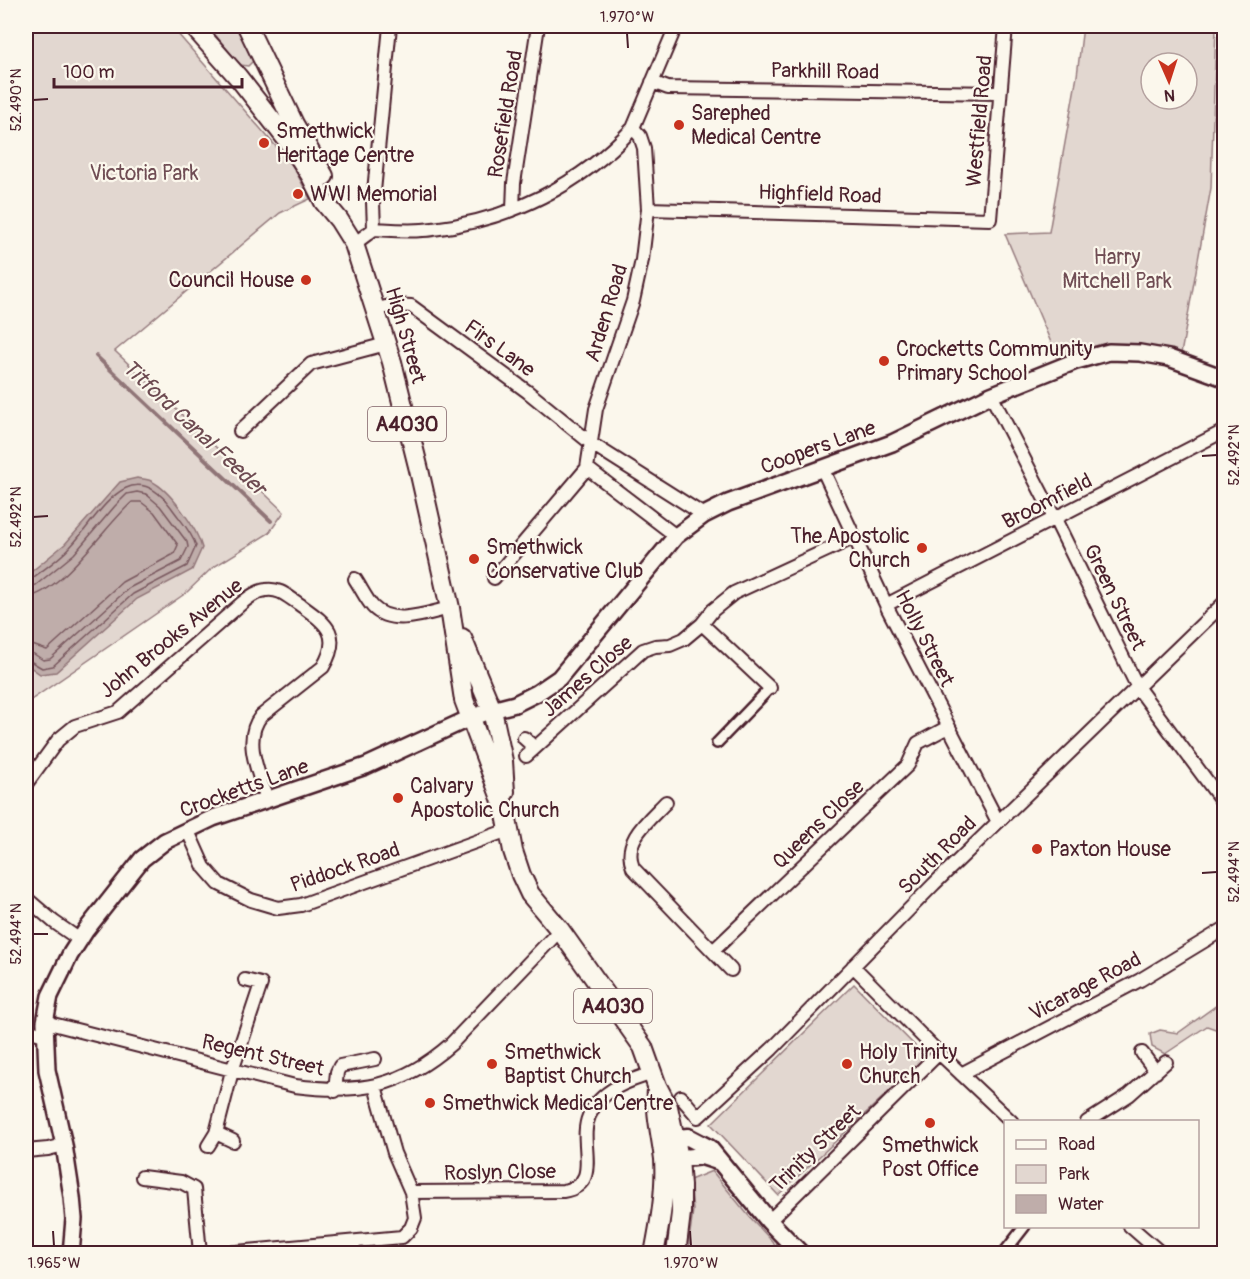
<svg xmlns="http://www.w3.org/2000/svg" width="1250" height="1279" font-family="Pangolin,sans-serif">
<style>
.green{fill:#e2d7d0;stroke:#967b7e;stroke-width:1.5;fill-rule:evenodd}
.water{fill:#bfadaa;stroke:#907477;stroke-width:1.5}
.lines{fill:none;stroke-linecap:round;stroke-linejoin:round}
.shore{stroke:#79585e;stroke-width:1.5}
.stream{stroke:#907477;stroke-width:4}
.pedestrian-casing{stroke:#4a1f2b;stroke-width:14}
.minor-casing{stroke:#4a1f2b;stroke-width:16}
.tertiary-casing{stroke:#4a1f2b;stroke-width:20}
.secondary-casing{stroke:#4a1f2b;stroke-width:21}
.primary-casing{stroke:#4a1f2b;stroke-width:22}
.pedestrian{stroke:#fbf7ec;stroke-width:9}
.minor{stroke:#fbf7ec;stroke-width:12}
.tertiary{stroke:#fbf7ec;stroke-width:15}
.secondary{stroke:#fbf7ec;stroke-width:16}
.primary{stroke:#fbf7ec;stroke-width:18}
.ticks{fill:none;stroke:#4a1f2b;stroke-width:2}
.poi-dot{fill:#c8321e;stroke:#fbf7ec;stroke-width:2}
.labels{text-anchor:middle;stroke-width:4.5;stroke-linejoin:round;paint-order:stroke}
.shield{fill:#fbf7ec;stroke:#7f6065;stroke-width:1.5}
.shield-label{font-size:20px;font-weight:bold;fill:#4a1f2b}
.street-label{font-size:21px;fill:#4a1f2b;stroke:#fbf7ec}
.poi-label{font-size:21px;fill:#4a1f2b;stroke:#fbf7ec;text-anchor:start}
.park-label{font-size:21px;fill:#704d54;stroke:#fbf7ec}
.water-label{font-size:22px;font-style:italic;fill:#6d4a51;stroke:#fbf7ec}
.neatline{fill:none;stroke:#4a1f2b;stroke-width:2}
.ticks-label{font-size:15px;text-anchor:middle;fill:#4a1f2b}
</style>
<rect width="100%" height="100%" fill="#fbf7ec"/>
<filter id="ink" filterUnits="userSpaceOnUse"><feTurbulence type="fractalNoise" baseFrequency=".0167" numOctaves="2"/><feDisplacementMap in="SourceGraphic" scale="12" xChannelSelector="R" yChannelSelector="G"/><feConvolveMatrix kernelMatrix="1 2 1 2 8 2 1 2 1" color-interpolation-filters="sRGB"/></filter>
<g filter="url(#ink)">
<path class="green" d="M26 26H171L293 166 310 199 280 213 115 351 284 512 269 533 212 568 186 593 28 702 26 700Z
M208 26H243L255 59 248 66 240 65Z
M1083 26H1216L1211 188 1181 354C1139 347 1099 343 1058 359L1005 234 1049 232 1077 76ZM1151 63H1187V99H1151Z
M854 984 926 1057 778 1195 711 1124Z
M1224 1000V1032L1207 1026 1165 1054 1152 1047 1150 1034 1160 1030 1178 1033Z
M712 1171 748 1215 783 1253H690L689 1241 693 1210 690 1180Z"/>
<path class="water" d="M137 478C141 479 147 479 151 481 170 490 197 528 202 548L192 570 137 599 56 672 40 674 26 664V576L65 544 120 482Z"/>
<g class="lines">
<path class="shore" d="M26 581 31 579C44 569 60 559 71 546 100 515 129 452 171 507 180 520 192 532 196 546L187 566 133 594 53 666 42 668 30 661 26 660
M26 588 36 585 74 554 115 506 127 494 137 492 146 494 160 506 187 542 188 547 181 561 129 588 50 659 43 660 34 654 26 652
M26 597C58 596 107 524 132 502H141L154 512 178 545 174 554 122 582 47 650 26 643"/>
<path class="stream" d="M96 356 271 521"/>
<defs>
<path id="pedestrian" d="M717 743 770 688
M1003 1254 1025 1226"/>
<path id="minor" d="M652 82 668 88 999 93
M513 209 514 183 538 26
M648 209 990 219 1006 26
M374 229C393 230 413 232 433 229 510 220 581 185 633 128
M374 229 373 202 390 26
M354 244 374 229
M376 309 395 305 411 306 528 392 592 444 704 515
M991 395 1055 519 1138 688 1224 804
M240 431 311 364 386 344
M587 468 676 536
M822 468 888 609 998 822
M494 578 587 468 596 409 633 301 642 260 648 209 644 148 640 136 633 128 676 26
M355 579C361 588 366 599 373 607 392 627 428 613 450 608
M886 605 1224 431
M702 624 770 688
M524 738 535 748
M526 756 643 650 655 646 670 645 684 639 702 624 713 610 734 593 853 538
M26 784 58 740 75 726 118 712 242 603C249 597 257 591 266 590 280 588 288 597 299 604 325 623 343 633 323 667L261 716C242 739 259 774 267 799
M666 802C648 821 622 840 633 868L731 970
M187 829 204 867 219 884 251 900 278 908 301 905 511 829
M26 898 54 922 80 940
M713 951 908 765 918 743 948 727
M853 966 939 1053 1012 1122
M45 1022 295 1086C359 1094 401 1088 451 1044L560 930
M26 1030 45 1035
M1142 1053 1156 1072
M961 1074 1140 980 1224 929
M335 1091 337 1072 340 1066 375 1059
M681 1097 698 1117 772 1049 934 884 1224 603
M1087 1122 1129 1095 1166 1062
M216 1133 233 1141
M208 1146 216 1133 232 1071 261 984 245 980
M26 1151 48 1149 64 1145
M142 1177 181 1182 194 1189 200 1253H226L402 1237 411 1228 415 1218 411 1192 394 1153 375 1086
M411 1192 563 1191C604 1185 577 1143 589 1116 600 1090 629 1080 654 1073
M769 1221 939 1053
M1130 1226 1162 1254"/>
<path id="tertiary" d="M71 1254 74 1219 72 1197 64 1145 47 1070 45 1022 50 996 70 955 86 930 142 859 165 841 213 818 366 766 470 718 492 710 515 704 537 693 559 678 676 536 704 515 728 503 892 443 991 395 1076 361 1109 352 1140 353 1169 358 1224 378"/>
<path id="secondary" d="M669 1146 668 1139 688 1137 709 1148 769 1221 801 1254
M666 1160 702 1156 720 1162"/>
<path id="primary" d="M193 26 238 77 292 146 311 176 324 202 339 220 354 244 392 362 419 470 450 608 464 700 505 809 513 851 521 875 530 894 560 930 643 1047 657 1086 668 1107 679 1158 681 1186V1213L676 1254
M247 26 294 124 324 176
M462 638 492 710 503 761 505 792
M654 1254C660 1223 666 1191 664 1159 661 1135 655 1113 657 1089"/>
</defs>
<use href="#pedestrian" class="pedestrian-casing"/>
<use href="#minor" class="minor-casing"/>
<use href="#tertiary" class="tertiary-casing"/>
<use href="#secondary" class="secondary-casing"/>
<use href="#primary" class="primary-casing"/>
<use href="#pedestrian" class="pedestrian"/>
<use href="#minor" class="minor"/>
<use href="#tertiary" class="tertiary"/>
<use href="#secondary" class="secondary"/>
<use href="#primary" class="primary"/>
</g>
</g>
<path class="ticks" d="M627 33 628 48M33 100 48 99M1202 456 1217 455M33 517 48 516M1202 873 1217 872M33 934H48M53 1231 54 1246M690 1231 691 1246"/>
<g class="poi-dot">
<circle cx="679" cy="125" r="6"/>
<circle cx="264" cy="143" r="6"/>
<circle cx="298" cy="194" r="6"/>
<circle cx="306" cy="280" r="6"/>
<circle cx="884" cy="361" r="6"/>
<circle cx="922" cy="548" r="6"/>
<circle cx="474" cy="559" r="6"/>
<circle cx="398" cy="798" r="6"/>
<circle cx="1037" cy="849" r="6"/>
<circle cx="492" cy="1064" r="6"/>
<circle cx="847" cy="1064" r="6"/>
<circle cx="430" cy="1103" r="6"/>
<circle cx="930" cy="1123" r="6"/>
</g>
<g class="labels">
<g class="shield">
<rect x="368" y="407" width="78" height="34" rx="4.5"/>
<rect x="574" y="989" width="78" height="34" rx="4.5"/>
</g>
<g class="shield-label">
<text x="407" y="431">A4030</text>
<text x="613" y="1013">A4030</text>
</g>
<g class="street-label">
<text transform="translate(825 71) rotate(1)" y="7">Parkhill Road</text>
<text transform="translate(505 114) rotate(-81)" y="7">Rosefield Road</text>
<text transform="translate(979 121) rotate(-85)" y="7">Westfield Road</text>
<text transform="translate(820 194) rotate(2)" y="7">Highfield Road</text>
<text transform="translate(606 313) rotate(-73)" y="7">Arden Road</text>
<text transform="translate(406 335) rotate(74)" y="7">High Street</text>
<text transform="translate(500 348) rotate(36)" y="7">Firs Lane</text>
<text transform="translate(818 447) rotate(-20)" y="7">Coopers Lane</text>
<text transform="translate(1047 501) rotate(-27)" y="7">Broomfield</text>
<text transform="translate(1115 597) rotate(64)" y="7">Green Street</text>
<text transform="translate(171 638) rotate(-39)" y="7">John Brooks Avenue</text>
<text transform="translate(925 638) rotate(63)" y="7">Holly Street</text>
<text transform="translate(587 676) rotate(-41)" y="7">James Close</text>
<text transform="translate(244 788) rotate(-20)" y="7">Crocketts Lane</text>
<text transform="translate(818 824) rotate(-44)" y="7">Queens Close</text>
<text transform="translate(937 855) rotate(-45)" y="7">South Road</text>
<text transform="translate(345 867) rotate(-19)" y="7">Piddock Road</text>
<text transform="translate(1085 986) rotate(-28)" y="7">Vicarage Road</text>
<text transform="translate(263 1055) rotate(13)" y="7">Regent Street</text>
<text transform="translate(815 1148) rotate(-44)" y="7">Trinity Street</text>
<text transform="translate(500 1172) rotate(-1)" y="7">Roslyn Close</text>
</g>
<g class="poi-label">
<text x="691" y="120">Sarephed<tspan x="691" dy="24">Medical Centre</tspan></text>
<text x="276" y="138">Smethwick<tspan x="276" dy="24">Heritage Centre</tspan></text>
<text x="310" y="201">WWI Memorial</text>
<text x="294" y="287" text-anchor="end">Council House</text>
<text x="896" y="356">Crocketts Community<tspan x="896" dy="24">Primary School</tspan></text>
<text x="910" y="543" text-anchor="end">The Apostolic<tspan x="910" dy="24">Church</tspan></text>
<text x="486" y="554">Smethwick<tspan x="486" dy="24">Conservative Club</tspan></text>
<text x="410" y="793">Calvary<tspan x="410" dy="24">Apostolic Church</tspan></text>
<text x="1049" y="856">Paxton House</text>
<text x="504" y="1059">Smethwick<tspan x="504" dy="24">Baptist Church</tspan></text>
<text x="859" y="1059">Holy Trinity<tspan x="859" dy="24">Church</tspan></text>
<text x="442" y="1110">Smethwick Medical Centre</text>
<text x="930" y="1152" text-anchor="middle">Smethwick<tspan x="930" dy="24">Post Office</tspan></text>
</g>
<g class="park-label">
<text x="144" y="180">Victoria Park</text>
<text x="1117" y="264">Harry<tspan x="1117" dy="24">Mitchell Park</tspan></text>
</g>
<g class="water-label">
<text transform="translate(195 427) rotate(43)" y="8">Titford Canal Feeder</text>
</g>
</g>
<rect width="1250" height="1279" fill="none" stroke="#fbf7ec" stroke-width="66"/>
<rect x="1004" y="1120" width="195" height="108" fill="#fbf7ec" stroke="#b4a19f" stroke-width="1.5"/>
<rect x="1016" y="1140" width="30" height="9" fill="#fbf7ec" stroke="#b4a19f" stroke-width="1.5"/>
<text x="1058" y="1150" font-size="18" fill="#4a1f2b">Road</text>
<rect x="1016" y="1165" width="30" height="18" fill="#e2d7d0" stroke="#b4a19f" stroke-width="1.5"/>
<text x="1058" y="1180" font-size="18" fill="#4a1f2b">Park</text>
<rect x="1016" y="1195" width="30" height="18" fill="#bfadaa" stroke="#b4a19f" stroke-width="1.5"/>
<text x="1058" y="1210" font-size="18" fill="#4a1f2b">Water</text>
<g transform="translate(1169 81) rotate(177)"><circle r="28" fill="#fbf7ec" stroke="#b4a19f" stroke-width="1.5"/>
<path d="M0-4.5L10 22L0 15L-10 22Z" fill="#c8321e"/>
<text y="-9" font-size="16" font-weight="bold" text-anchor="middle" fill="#4a1f2b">N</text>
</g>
<path d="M54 78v9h188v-9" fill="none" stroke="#4a1f2b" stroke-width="3"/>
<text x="63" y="78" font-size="18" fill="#4a1f2b" stroke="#fbf7ec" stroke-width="4.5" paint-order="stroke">100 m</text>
<rect x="33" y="33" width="1184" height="1213" class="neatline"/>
<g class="ticks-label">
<text x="627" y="22">1.970°W</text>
<text transform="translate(16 100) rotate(-90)" y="5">52.490°N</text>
<text transform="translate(1234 455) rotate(-90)" y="5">52.492°N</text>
<text transform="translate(16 517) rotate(-90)" y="5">52.492°N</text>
<text transform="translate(1234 872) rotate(-90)" y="5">52.494°N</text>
<text transform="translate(16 934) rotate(-90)" y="5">52.494°N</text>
<text x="54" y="1268">1.965°W</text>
<text x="691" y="1268">1.970°W</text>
</g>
</svg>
